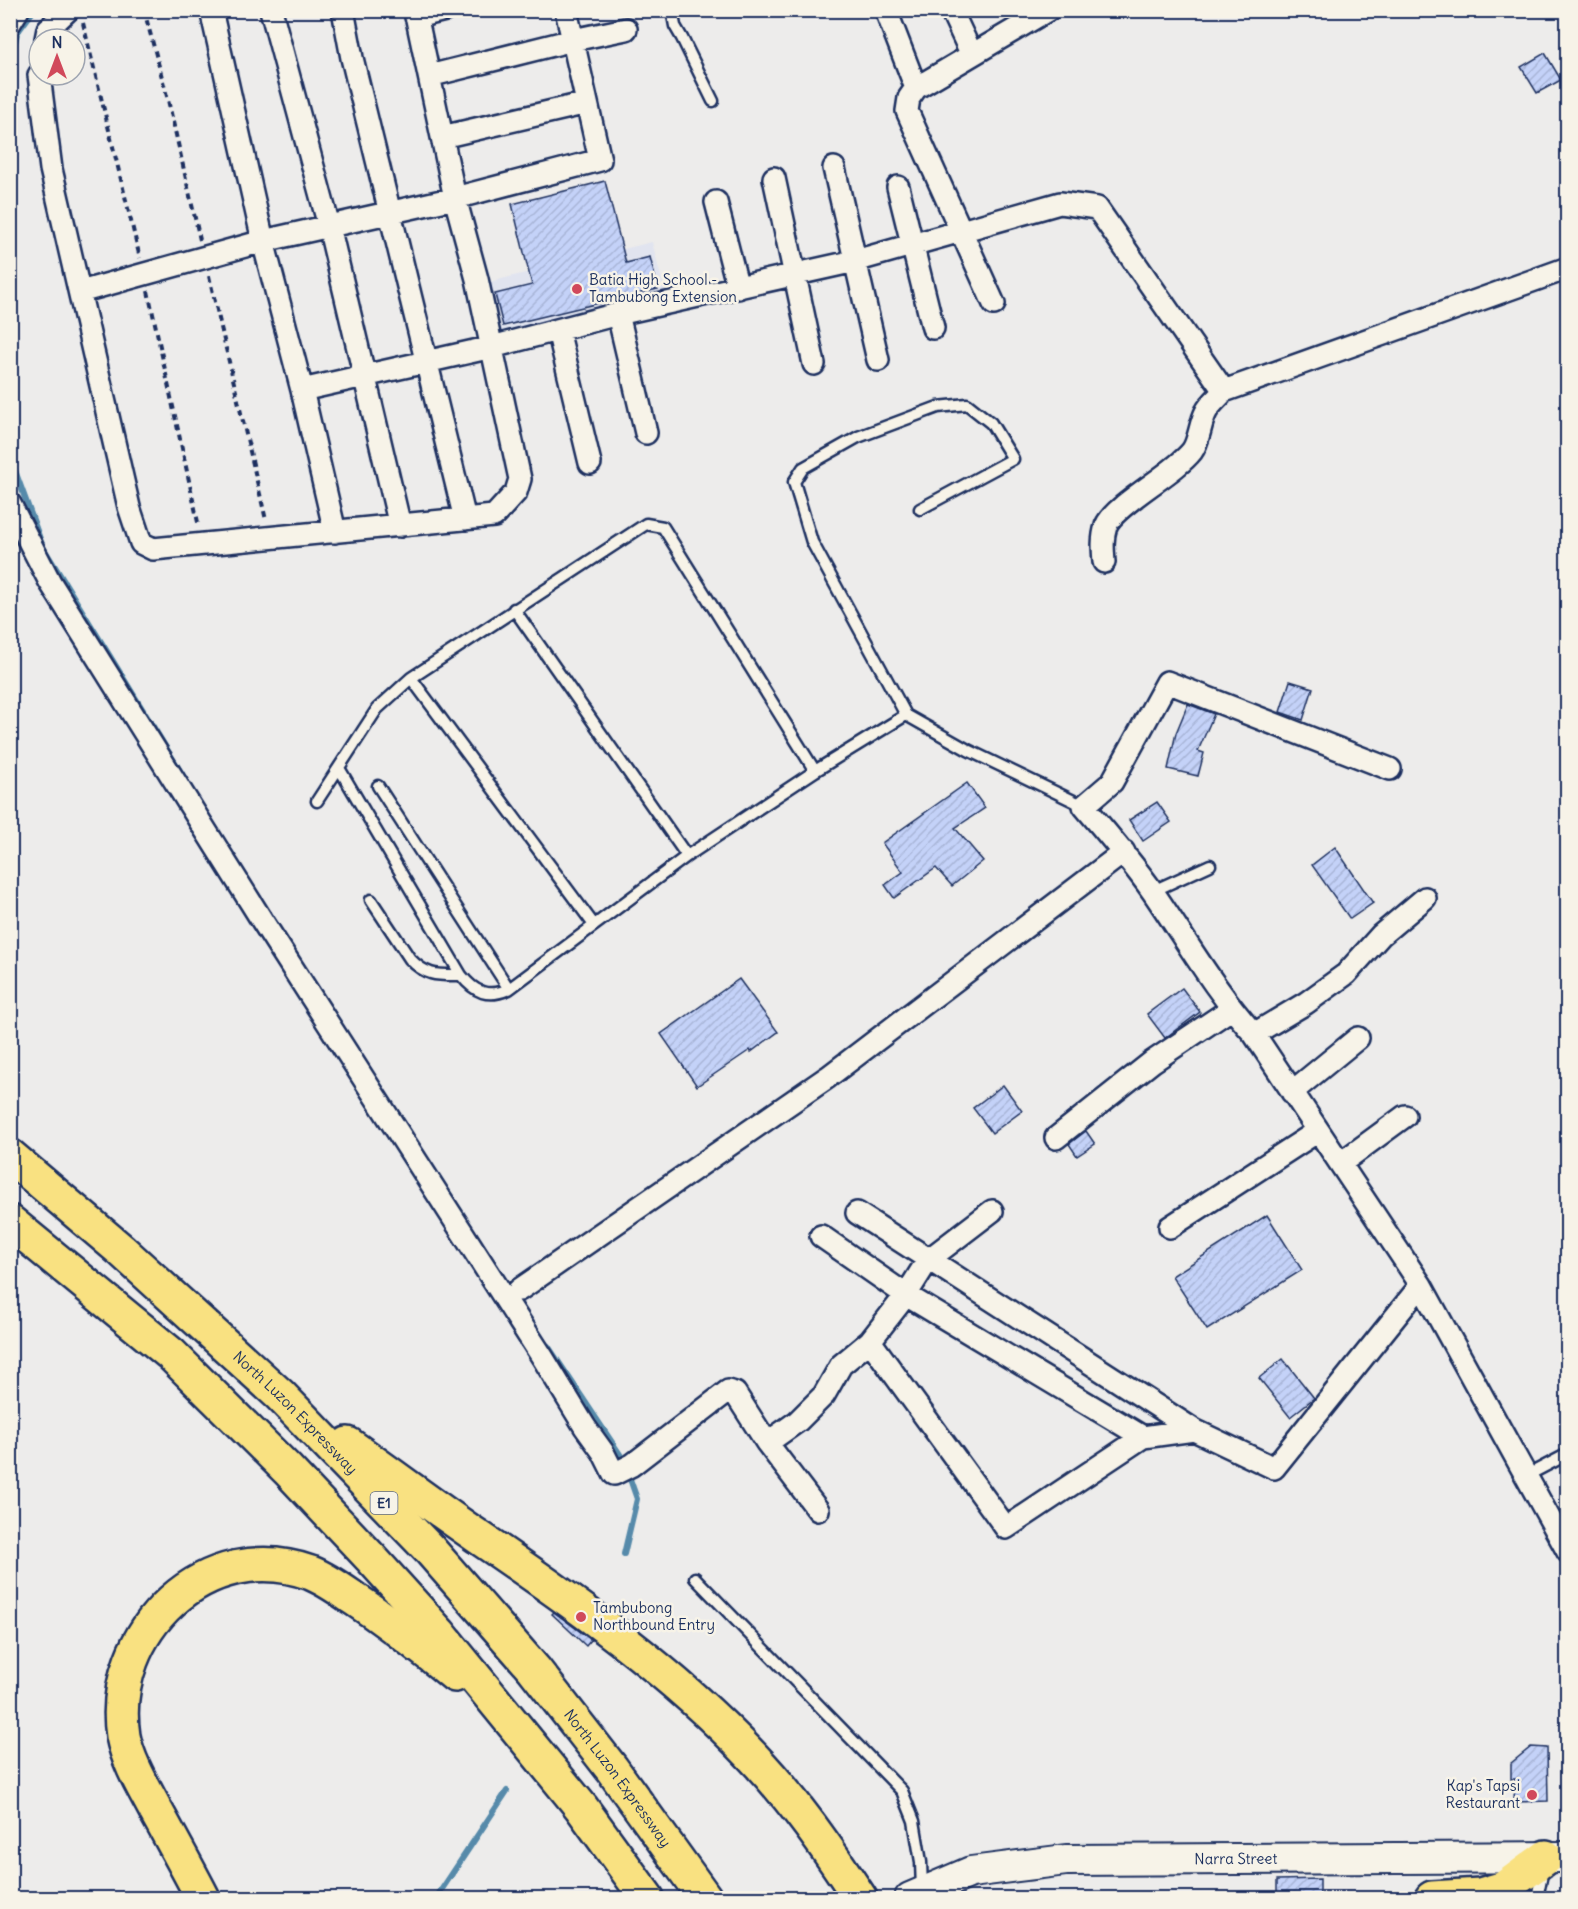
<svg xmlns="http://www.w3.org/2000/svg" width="1578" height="1909" font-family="Delius,sans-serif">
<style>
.built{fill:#e1e4ef}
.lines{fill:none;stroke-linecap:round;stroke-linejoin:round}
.stream{stroke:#568aaa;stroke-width:6}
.building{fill:url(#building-hatch);stroke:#1b2f5e;stroke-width:1.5}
.lane-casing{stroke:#1b2f5e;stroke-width:15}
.street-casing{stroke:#1b2f5e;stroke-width:26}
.secondary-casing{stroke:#1b2f5e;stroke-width:34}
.highway-casing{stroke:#1b2f5e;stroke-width:38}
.path{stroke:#1b2f5e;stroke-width:4;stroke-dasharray:6 4.5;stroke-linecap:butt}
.lane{stroke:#f7f3e8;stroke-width:10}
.street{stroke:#f7f3e8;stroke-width:21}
.secondary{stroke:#f7f3e8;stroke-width:30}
.highway{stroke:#f9e181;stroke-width:33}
.poi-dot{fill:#d1495b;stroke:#f7f3e8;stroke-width:2}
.labels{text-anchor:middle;stroke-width:5;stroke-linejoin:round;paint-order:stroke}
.shield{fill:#f7f3e8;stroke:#5d6a87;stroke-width:1.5}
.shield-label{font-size:14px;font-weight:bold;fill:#1b2f5e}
.poi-label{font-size:15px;fill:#1b2f5e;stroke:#f7f3e8;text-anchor:start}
.street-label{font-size:15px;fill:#1b2f5e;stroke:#f7f3e8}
</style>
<defs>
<pattern id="building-hatch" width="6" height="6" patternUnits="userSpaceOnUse" patternTransform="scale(1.5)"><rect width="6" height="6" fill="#c4d2f8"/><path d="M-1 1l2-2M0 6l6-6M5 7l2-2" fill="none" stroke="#a8b5d7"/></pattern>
</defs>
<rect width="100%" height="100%" fill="#edeceb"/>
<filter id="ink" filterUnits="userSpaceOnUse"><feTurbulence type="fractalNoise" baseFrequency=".0167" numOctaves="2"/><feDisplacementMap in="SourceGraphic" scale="12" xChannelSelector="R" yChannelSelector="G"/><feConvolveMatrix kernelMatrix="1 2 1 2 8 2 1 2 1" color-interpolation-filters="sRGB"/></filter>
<g filter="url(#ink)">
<path class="built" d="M652 242 666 296 502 336 489 282Z"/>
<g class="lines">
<path class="stream" d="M10 65 17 33 34 10
M10 457 43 547 184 777
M548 1346 623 1459 637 1499 624 1554
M436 1898 507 1791"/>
</g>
<path class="building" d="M1545 53 1561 80 1537 93 1521 67Z
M605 181 626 263 650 257 658 289 503 326 495 294 532 285 512 204Z
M1290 681 1313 688 1303 720 1280 712Z
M1188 704 1214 714 1198 751 1204 753 1198 776 1168 769 1176 733Z
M967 783 985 808 955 828 983 861 952 886 936 868 894 898 885 885 903 872 882 843Z
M1157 802 1171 822 1143 841 1129 820Z
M1335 847 1373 903 1350 919 1312 865Z
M739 979 778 1032 751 1052 750 1050 697 1086 661 1034Z
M1182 988 1200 1012 1165 1038 1147 1014Z
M1003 1085 1022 1111 992 1133 973 1108Z
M1086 1131 1095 1144 1077 1156 1069 1144Z
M1267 1215 1302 1270 1207 1330 1172 1276Z
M1283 1359 1314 1398 1290 1417 1259 1378Z
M554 1612 574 1627 591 1640 586 1646 552 1614Z
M1531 1747 1547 1748 1548 1801 1514 1802 1515 1779H1511V1763Z
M1320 1879V1899H1277V1880Z"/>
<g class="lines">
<defs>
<path id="lane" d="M672 10 675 26 682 38 713 101
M920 509 1013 459 991 423 967 404 938 407 858 437 803 468 794 482 812 542 906 715 968 750 1084 806
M514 609 687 856
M339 768 461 975C475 993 488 998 509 989
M378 786 509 989 687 856 815 771 906 715
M317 801 377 709 411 678
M1153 891 1210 865
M371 900 410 959C427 977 439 975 461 975
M594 925 411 678 646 524 663 527 815 771
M1526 1476 1568 1454
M695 1578 902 1791 914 1821 921 1862 922 1889
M1537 1898 1543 1869"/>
<path id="street" d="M211 10 263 241 302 390 335 532
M271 10 329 226 400 526
M343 10 352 58 465 519
M951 10 972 55
M887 13 916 88
M416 17 445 10
M10 23 18 10
M46 39 48 29 68 10
M39 75 51 169 129 507 141 543 153 549 494 516 516 492 520 479 477 279 455 198 415 10
M429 76 573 40 626 29
M442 137 587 103
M834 168 878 360
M774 178 814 364
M898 187 933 328
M716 202 738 288
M80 292 263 241 455 198 600 160 566 10
M994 304 907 111 909 98 916 88 1048 10
M618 314 646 433
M558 330 590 463
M302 390 492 347 618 314 855 261 1060 203 1097 208 1224 391 1568 268
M10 504 50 582 263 922 543 1358 585 1427 603 1452 614 1474 632 1465 728 1391 735 1393 767 1443 818 1510
M1104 562C1103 550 1102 538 1106 526 1114 505 1174 474 1192 451 1199 442 1200 423 1206 412 1210 404 1218 398 1224 391
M1390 769 1167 682 1112 782 1084 806C1108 834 1132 862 1153 892 1186 940 1215 991 1254 1034L1421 1285 1568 1552
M1254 1034 1306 1003 1346 974 1381 935 1425 898
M1292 1092 1358 1038
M1056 1138 1152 1062 1231 1009
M1341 1163 1405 1116
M857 1213 1194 1430 1274 1468 1421 1285
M1170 1227 1318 1131
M821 1236 906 1295 1143 1437 1194 1430
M519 1290 828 1077 1124 852
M870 1341 1006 1528 1143 1437
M767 1443 798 1421 824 1395 841 1365 870 1341 906 1295 928 1260 992 1211"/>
<g id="secondary">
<path id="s1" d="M910 1898 971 1872 1066 1860 1568 1857"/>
</g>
<g id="highway">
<path id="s2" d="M10 1156 121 1250 280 1395 430 1550 534 1669 612 1769 705 1898"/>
<path d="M10 1222 171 1354 288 1470 371 1558 439 1633 581 1807 647 1898"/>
<path d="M348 1444C391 1474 433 1506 477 1536 574 1602 672 1671 753 1757 794 1800 828 1849 860 1898"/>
<path d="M203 1898C188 1869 172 1840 156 1811 144 1788 128 1762 123 1736 107 1631 207 1535 311 1573 326 1579 340 1589 353 1598 389 1622 422 1648 455 1675"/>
<path d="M1432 1898 1480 1895 1504 1888 1546 1857"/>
</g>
</defs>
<use href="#lane" class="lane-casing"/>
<use href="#street" class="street-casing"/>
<use href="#secondary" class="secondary-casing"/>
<use href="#highway" class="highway-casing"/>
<path class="path" d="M144 10 168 100 200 240
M83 23 140 258
M209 276 266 520
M148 291 199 527"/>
<use href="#lane" class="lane"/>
<use href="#street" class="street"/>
<use href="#secondary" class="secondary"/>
<use href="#highway" class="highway"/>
</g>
</g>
<g class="poi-dot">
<circle cx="577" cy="289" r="6"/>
<circle cx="581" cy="1617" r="6"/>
<circle cx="1532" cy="1795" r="6"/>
</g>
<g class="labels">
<rect class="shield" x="370.5" y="1492" width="27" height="22" rx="4.5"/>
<g class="shield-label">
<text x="384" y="1508">E1</text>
</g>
<g class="poi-label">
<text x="589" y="285">Batia High School -<tspan x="589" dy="17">Tambubong Extension</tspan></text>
<text x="593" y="1613">Tambubong<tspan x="593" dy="17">Northbound Entry</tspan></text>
<text x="1520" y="1791" text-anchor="end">Kap's Tapsi<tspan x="1520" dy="17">Restaurant</tspan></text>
</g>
<g class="street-label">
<text dy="5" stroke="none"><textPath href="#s2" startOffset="384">North Luzon Expressway</textPath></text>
<text dy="5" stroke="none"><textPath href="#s2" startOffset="872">North Luzon Expressway</textPath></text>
<text dy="5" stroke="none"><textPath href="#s1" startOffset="332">Narra Street</textPath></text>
</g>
</g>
<rect width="1578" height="1909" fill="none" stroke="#f7f3e8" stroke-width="36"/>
<rect x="18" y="18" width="1542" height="1873" fill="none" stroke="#1b2f5e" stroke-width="2" filter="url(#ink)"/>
<g transform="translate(57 57)"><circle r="28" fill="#f7f3e8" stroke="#9fa5b1" stroke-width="1.5"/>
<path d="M0-4.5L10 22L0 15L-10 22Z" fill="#d1495b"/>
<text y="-9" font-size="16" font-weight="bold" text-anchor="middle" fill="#1b2f5e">N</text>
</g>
</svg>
